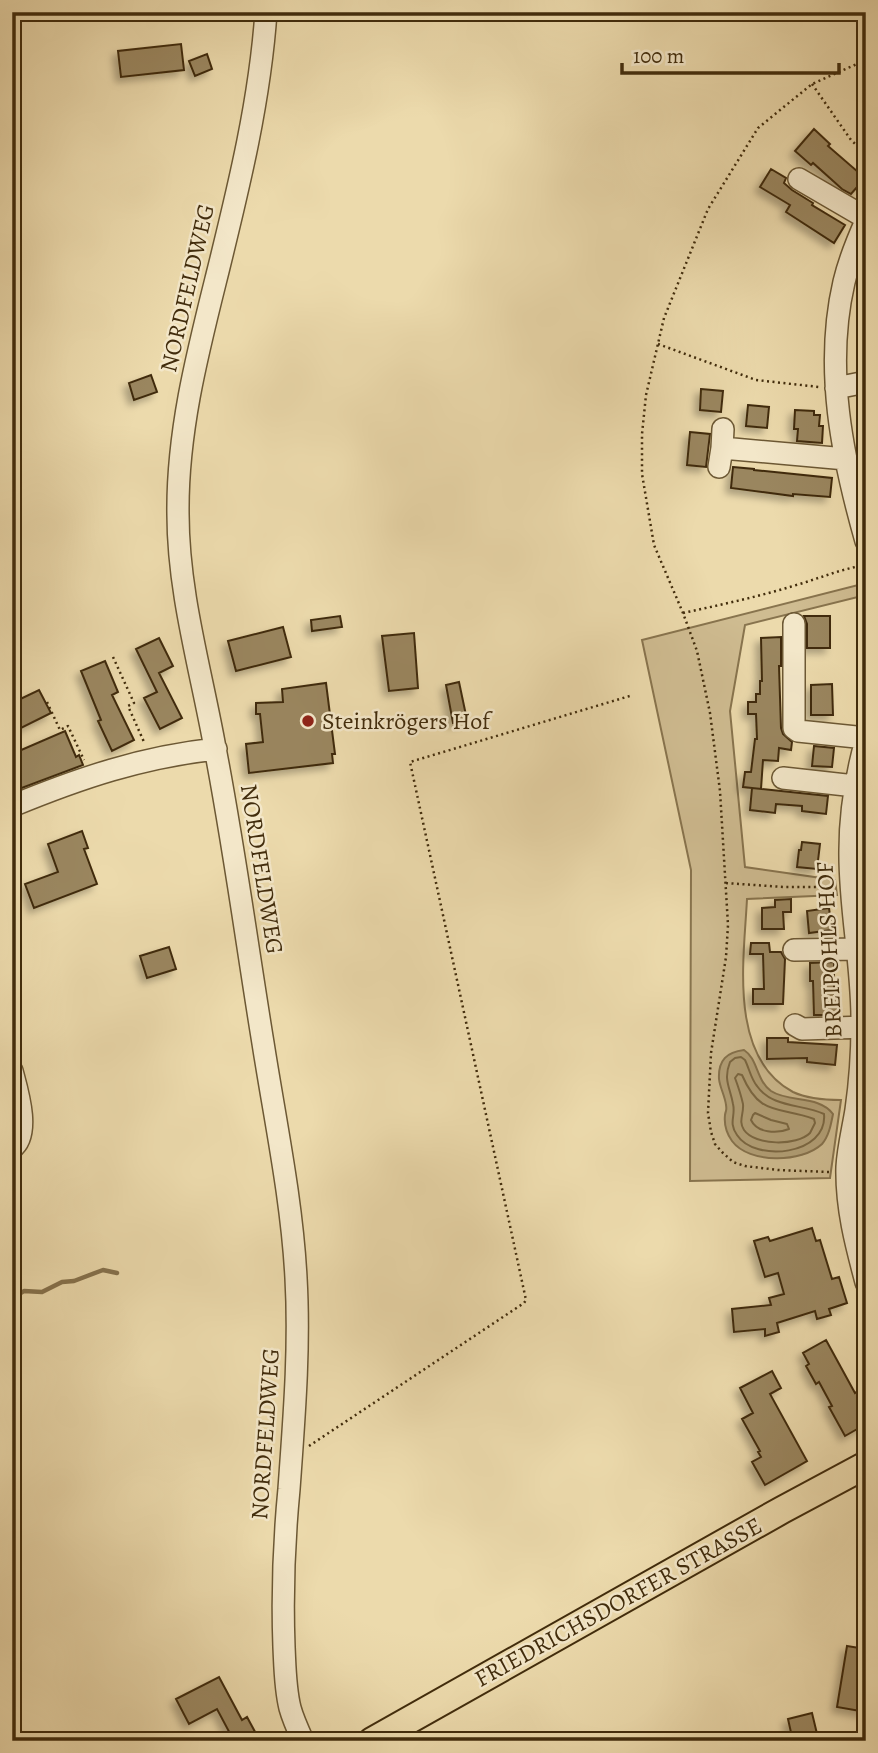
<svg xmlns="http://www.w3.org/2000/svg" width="878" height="1753" font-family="Alegreya,serif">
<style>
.green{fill:#cfbc91;stroke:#88744e;stroke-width:2}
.water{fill:#b29f76;stroke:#85714c;stroke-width:2}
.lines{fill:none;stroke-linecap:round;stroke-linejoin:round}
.shore{stroke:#7a6641;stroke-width:2}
.stream{stroke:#85714c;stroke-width:4.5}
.building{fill:#9a865f;stroke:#412c0c;stroke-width:2;filter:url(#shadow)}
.minor-casing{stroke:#6c5834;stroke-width:24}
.major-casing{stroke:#412c0c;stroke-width:30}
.path{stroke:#412c0c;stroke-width:2.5;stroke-dasharray:2 3.5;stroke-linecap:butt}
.minor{stroke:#f3e7c9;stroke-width:21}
.major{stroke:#ecdaac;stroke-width:26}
.poi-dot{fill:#8f2418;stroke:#f3e7c9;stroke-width:2.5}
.labels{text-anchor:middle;stroke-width:5;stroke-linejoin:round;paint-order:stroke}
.street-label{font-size:24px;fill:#412c0c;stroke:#f3e7c9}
.poi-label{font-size:24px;fill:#412c0c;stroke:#f3e7c9;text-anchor:start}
</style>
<defs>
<filter id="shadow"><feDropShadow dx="-5" dy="5" stdDeviation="3.5" flood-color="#0004"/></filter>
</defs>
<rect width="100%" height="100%" fill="#ecdaac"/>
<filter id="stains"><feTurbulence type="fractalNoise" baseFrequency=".00286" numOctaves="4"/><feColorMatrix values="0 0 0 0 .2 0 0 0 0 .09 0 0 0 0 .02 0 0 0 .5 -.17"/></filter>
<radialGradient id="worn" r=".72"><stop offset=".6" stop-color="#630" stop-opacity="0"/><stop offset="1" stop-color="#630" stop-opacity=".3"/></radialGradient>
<path class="green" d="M866 583V595L745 625 730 711 745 867 835 880 837 895 747 899C744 959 728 1057 793 1092 808 1099 825 1100 841 1100L830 1178 690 1181 691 870 642 640Z"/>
<path class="water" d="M744 1050C758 1059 756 1080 771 1091 789 1103 819 1095 833 1114 831 1124 829 1136 822 1144 802 1163 749 1164 732 1141 727 1134 724 1124 725 1115 726 1109 727 1111 726 1105 725 1096 720 1088 719 1079 718 1060 727 1052 744 1050Z"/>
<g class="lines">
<path class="shore" d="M741 1057 745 1060C749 1068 751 1079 757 1086 772 1108 803 1104 824 1114 828 1155 755 1163 737 1135 728 1122 736 1116 733 1104 730 1087 723 1080 730 1062L735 1058Z
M738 1074 742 1075C760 1117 778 1106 814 1119L815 1123C814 1125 811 1131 810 1133 797 1146 755 1146 744 1130 738 1121 744 1114 743 1104 741 1095 738 1086 735 1078Z
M755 1113 771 1120 787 1124 789 1129C777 1134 757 1133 751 1120L753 1115Z"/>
<path class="stream" d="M12 1299 24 1291 42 1292 62 1282 74 1281 103 1270 117 1273"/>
</g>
<path class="building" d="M181 44 184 70 121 77 118 51Z
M207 54 212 69 195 76 189 61Z
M814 129 830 144 828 146 865 178 851 194 842 189 813 163 811 165 795 151Z
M771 169 786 178 784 183 792 190 813 203 812 205 845 225 834 243 786 212 790 205 760 187Z
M151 375 157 392 134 400 129 383Z
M701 389 723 391 721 412 700 410Z
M748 405 769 407 767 428 746 426Z
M795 410 814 411V415H820L819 426H823L822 443 797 441 798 429H794Z
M690 432 710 434 706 467 687 465Z
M733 467 754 469V470L832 478 830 497 793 494V496L731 488Z
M340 616 342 627 312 631 311 620Z
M804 616H830V648H807V624Z
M283 627 291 657 236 671 228 641Z
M414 633 418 688 389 691 382 636Z
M781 637V666H779L781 728 783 734 792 742 791 750 779 748 778 761 763 760 761 789 743 787 745 772H751L755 739H757L756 714H748V702H756V694H760V681H762L761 638Z
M159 638 173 666 159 673 182 718 160 729 144 698 157 692 136 649Z
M105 661 118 692 112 695 134 740 112 751 98 721 101 720 81 671Z
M459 682 467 720 453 723 446 685Z
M326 683 335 754H332L333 763 249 773 246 744 263 742 260 714H256V703L283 702 282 689Z
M832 684 833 715H811V685Z
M39 690 51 713 21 728 12 710V703Z
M65 731 76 757 79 755 83 765 19 789 16 782 20 780 12 763V754Z
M814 746 834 748 832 767 812 766Z
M752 788 828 796 826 814 802 811V806L776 804 775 813 750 810Z
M82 831 88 848 84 849 97 884 34 908 25 884 58 872 48 844Z
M802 842 820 844 817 869 797 867 799 850H801Z
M791 899V912H783L784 929H762V908L775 907V900Z
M829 908 832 930 809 933 807 911Z
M751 943H769L770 952H781L785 959 783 1004H753V989H764L763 954H750Z
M169 947 176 969 147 978 140 956Z
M834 962V996H837L838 1015H814L813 981H810V963Z
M767 1038H788V1042L837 1045 835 1065 807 1062V1058L767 1059Z
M812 1228 816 1241 820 1240 832 1279 839 1277 847 1303 829 1309 831 1315 817 1319 815 1311 777 1323 779 1332 765 1336V1329L734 1332 732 1309 771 1305 769 1298 784 1294 778 1273 765 1277 754 1241 768 1237 770 1241Z
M826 1340 855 1393 858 1391 866 1406V1424L845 1436 829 1407 832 1406 819 1382 816 1384 806 1366 809 1364 803 1353Z
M772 1371 781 1388 770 1394 807 1461 765 1485 752 1462 761 1457 758 1452 760 1451 742 1419 753 1413 740 1388Z
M847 1646 866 1649V1712L837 1707Z
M219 1677 242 1720 247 1717 260 1741H234L217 1709 189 1724 176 1699Z
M812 1713 818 1738 797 1741 795 1736 792 1737 788 1719Z"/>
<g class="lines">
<defs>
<path id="minor" d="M266 12C260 100 239 186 218 271 198 351 177 431 178 514 178 593 201 670 215 748 234 846 247 945 263 1043 275 1120 292 1200 296 1278 300 1348 294 1419 289 1489 284 1541 282 1594 284 1647 285 1667 285 1688 290 1708 293 1719 298 1730 303 1741
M799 179 866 218
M866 221C857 241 849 261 844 282 824 368 842 457 866 541
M836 388 866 382
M722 448 846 459
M719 467 722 448 723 429
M794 624V728L798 731 866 738
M866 740C856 776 850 812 850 850 849 908 863 966 862 1025 862 1053 860 1082 856 1110 853 1129 848 1148 847 1167 846 1207 856 1245 866 1282
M783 778 855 786
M12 806C80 778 142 757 216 749
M794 950 858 949
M795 1025 802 1029 866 1027
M12 1071C17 1090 31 1134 12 1148"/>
<path id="major" d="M372 1741 782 1510 866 1465"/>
</defs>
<use href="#minor" class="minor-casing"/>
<use href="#major" class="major-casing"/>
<path class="path" d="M812 84 851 140 866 154
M658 344 756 380 819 387
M683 613C720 605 757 597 793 586 818 579 840 569 866 565
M866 631C856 650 853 672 866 691
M113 657 134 703 128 706 144 742
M47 702 60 730 68 726 84 760
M726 883 784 887H834
M829 1172 778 1170 745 1166 733 1162 722 1152 715 1144 711 1132 708 1113 711 1053 726 957 728 925 720 791 710 713 697 651 683 613 654 545 642 474V434L646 395 664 318 708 209 758 128 812 84 866 60
M309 1446 524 1303 526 1300 410 762 633 695"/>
<use href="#minor" class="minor"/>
<use href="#major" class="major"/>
</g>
<circle class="poi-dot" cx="308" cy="721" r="7"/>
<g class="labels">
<g class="street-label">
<text transform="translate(187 288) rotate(-77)" y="8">NORDFELDWEG</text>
<text transform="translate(262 869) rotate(81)" y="8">NORDFELDWEG</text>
<text transform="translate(829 950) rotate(-93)" y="8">BREIPOHLS HOF</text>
<text transform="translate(265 1434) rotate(-86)" y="8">NORDFELDWEG</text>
<text transform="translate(618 1602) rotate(-29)" y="8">FRIEDRICHSDORFER STRASSE</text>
</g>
<g class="poi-label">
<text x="322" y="729">Steinkrögers Hof</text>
</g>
</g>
<rect width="878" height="1753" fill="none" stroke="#ecdaac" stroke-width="42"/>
<rect x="14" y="14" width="850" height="1725" fill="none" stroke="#412c0c" stroke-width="3.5"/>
<rect x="21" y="21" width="836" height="1711" fill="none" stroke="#412c0c" stroke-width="2"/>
<path d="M622 63v10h217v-10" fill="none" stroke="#412c0c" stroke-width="3.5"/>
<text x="633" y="63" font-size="21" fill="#412c0c" stroke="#f3e7c9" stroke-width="5" paint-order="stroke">100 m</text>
<rect width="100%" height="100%" filter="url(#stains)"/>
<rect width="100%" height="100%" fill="url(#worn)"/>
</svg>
